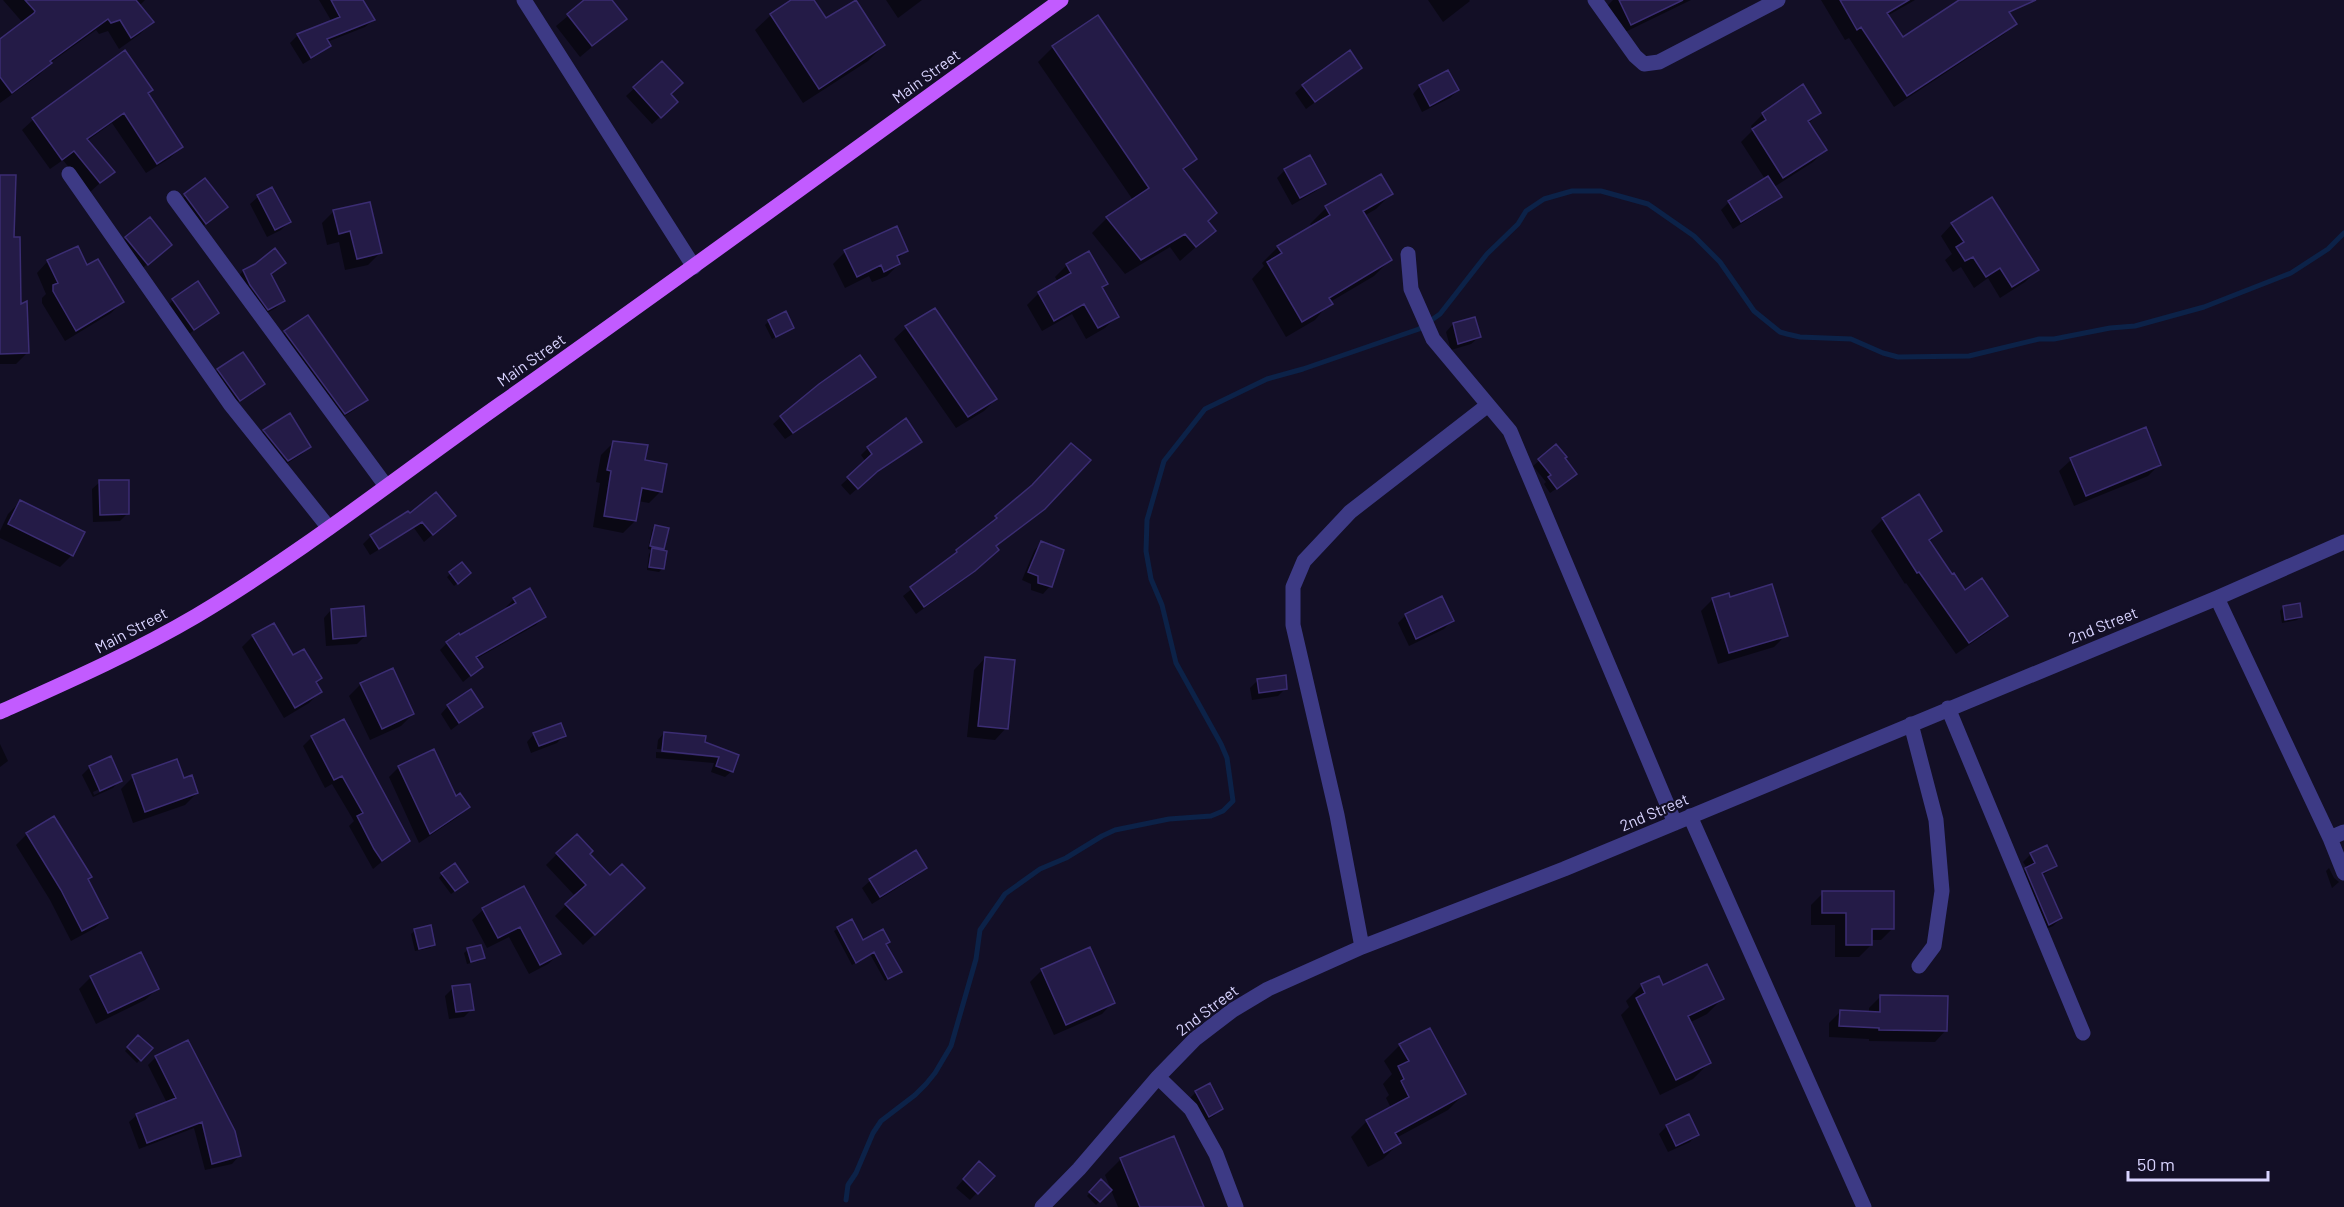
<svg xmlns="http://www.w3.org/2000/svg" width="2344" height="1207" font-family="Barlow,sans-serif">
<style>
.shadow{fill:#0007;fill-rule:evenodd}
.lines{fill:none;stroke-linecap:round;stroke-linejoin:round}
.stream{stroke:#0c2248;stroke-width:5}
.building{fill:#241b47;stroke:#3b2d73;stroke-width:1.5}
.minor{stroke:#3d3a85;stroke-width:15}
.major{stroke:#c25bff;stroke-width:15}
.labels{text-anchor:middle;stroke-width:4.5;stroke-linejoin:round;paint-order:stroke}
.street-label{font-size:16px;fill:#d9d4ff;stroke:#130f26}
</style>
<rect width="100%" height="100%" fill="#130f26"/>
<path class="shadow" d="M3 0H145L139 6 152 22 140 34 119 49 108 31 99 34 96 30 50 63 39 75 0 103V40L23 23Z
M319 0H361L373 20 365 27 327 42 329 45 321 53 303 64 290 43 298 35 332 22Z
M587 0H610L625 19 580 57 556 26Z
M794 0H813L826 20 884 45 868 61 803 103 755 30 771 15Z
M886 0H922L898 18Z
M1428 0H1469L1470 1 1443 22Z
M1613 0H1691L1619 35 1605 8Z
M1821 0H1915L1887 16 1903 39 1961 0H2009L2013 9 2008 14 2015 24 2003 35 1894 107 1849 38 1845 40Z
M1053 47 1195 159 1183 171 1207 222 1214 231 1180 261 1170 247 1125 274 1092 233 1107 218 1133 200 1038 62Z
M124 52 146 94 181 147 170 158 146 173 112 123 87 141 112 172 89 193 63 160 50 169 22 130 33 120Z
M662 63 670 94 669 109 652 124 626 96Z
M1360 68 1306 109 1295 93 1303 86Z
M1420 86 1458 90 1450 98 1422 112 1413 94Z
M1802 86 1819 113 1808 124 1825 150 1813 162 1774 187 1780 196 1772 204 1733 229 1721 210 1729 202 1765 179 1741 142 1753 130 1751 126 1763 114Z
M1309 157 1324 183 1316 191 1292 205 1277 178 1285 170Z
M0 176 13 238 19 307 28 352 16 364H0Z
M205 180 226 207 197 231 177 203Z
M271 189 289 222 281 230 267 237 250 204 258 197Z
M1392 193 1376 209 1364 216 1390 260 1374 276 1330 302 1315 320 1286 337 1252 279 1264 266 1262 263 1278 247 1312 227 1310 224 1326 208Z
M334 211 380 253 368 265 345 270 339 242 327 245 322 223Z
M1952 224 2037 270 2025 282 2000 298 1988 278 1974 288 1961 267 1953 272 1945 260 1952 254 1941 236Z
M126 238 170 245 139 271 118 246Z
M906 250 897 260 899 264 887 276 872 282 869 276 845 288 833 264 845 252Z
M48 261 86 268 122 302 111 313 65 341 42 303V298L46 294 37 273Z
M256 265 277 269 270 275 283 301 276 308 261 316 237 278 243 271Z
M1067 265 1106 283 1101 288 1117 316 1105 328 1086 339 1072 314 1042 331 1027 305 1039 293 1058 282 1055 277Z
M173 300 217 313 185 337 166 308Z
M935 310 996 399 984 411 956 428 894 339 906 328Z
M1474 318 1479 337 1471 344 1451 350 1446 332 1453 324Z
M769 321 792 328 772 339 765 325Z
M285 332 366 400 359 407 337 421 278 340Z
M218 370 263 383 231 407 211 378Z
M874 377 866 385 785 439 773 424 781 417Z
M264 431 309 447 302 454 280 468 257 438Z
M920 442 913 449 869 478 850 495 841 485 866 462 861 455 868 448Z
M613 443 644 461 661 491 649 503 638 501 635 521 623 533 593 527 600 483 596 482 601 455Z
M1556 446 1563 458 1569 480 1550 493 1544 484 1546 482 1533 466Z
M2071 460 2160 464 2148 476 2074 506 2059 471Z
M100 482 128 513 120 521 93 522 92 489Z
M1918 496 1941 531 1929 542 1952 576 1965 592 2006 615 1995 627 1956 654 1906 583 1905 584 1871 531 1883 519Z
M20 502 72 555 60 567 0 538V531L8 514Z
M408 513 454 516 424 542 414 528 370 555 363 544 371 536Z
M1035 516 995 547 989 558 965 579 916 614 903 596 990 526 996 517Z
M655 527 663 548 660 551 663 568 659 572 647 570 649 554 652 550 648 549 652 530Z
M1041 543 1050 586 1043 594 1031 590V584L1022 580 1034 551Z
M462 564 466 576 454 586 447 577Z
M1729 598 1786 635 1774 647 1718 664 1701 611 1713 599Z
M514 599 544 617 536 625 476 659 481 667 463 682 440 650 447 643 508 609 506 607Z
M2283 607 2300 617 2297 620 2282 623 2280 611Z
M331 610 365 636 357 644 326 646 324 618Z
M1406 615 1452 621 1444 629 1409 646 1398 623Z
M253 636 292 658 320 678 315 683 320 692 309 703 284 718 242 647Z
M985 658 1006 728 995 740 967 737 974 670Z
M1258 680 1286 688 1278 696 1252 700 1250 688Z
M361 684 413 714 401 726 370 740 349 696Z
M448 706 481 707 451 730 441 714Z
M664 733 704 743 737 756 732 771 725 777 711 772 714 763 656 758V752L719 758 716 755 657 749 658 740Z
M534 734 564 735 557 743 531 753 527 742Z
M312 737 408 840 373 869 349 826 354 821 332 784 325 788 303 746Z
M0 744 8 761 0 767Z
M90 767 120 780 113 788 93 797 82 775ZM113 783V786L94 795 93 792Z
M399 767 455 799 468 807 458 817 419 843 389 777Z
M133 777 197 793 185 805 133 823 121 789Z
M27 834 87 880 106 918 95 928 71 941 50 900 16 845Z
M916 852 925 868 918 875 872 904 862 888 870 881Z
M557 854H588L632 899 583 945 555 916 575 896 546 865Z
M2031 854 2055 866 2042 876 2061 918 2053 926 2041 931 2018 877 2027 868 2023 862Z
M2329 868 2334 878 2339 882 2332 888 2326 871Z
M442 874 463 885 451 894 439 878Z
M524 888 559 954 548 964 529 974 509 937 487 948 472 920 483 910Z
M1823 893 1893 928 1881 940H1871V945L1859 957H1835V925H1811V905Z
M851 921 862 942H888L885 945 900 972 896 975 885 981 870 954 852 965 834 931Z
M415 931 434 944 430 948 415 951 411 934Z
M468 950 483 958 479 961 467 964 464 953Z
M1042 970 1113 1002 1102 1014 1054 1035 1030 982Z
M91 977 157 989 145 1000 96 1024 79 989Z
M1642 985 1662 987 1723 998 1707 1014 1689 1023 1709 1063 1693 1079 1660 1095 1621 1015 1629 1007 1626 1001Z
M453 988 472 1009 464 1017 449 1019 445 996Z
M1880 997 1946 1030 1935 1042 1869 1041V1039L1829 1037V1023L1840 1012 1869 1013V1008Z
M138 1037 151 1048 137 1063 125 1051Z
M1400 1045 1464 1094 1448 1110 1396 1138 1399 1143 1383 1159 1368 1167 1351 1137 1367 1121 1391 1108 1386 1098 1389 1095 1383 1084 1392 1074 1384 1061Z
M156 1057 239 1156 232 1164 205 1170 194 1128 139 1149 129 1122 137 1115 167 1103 148 1065Z
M1196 1092 1221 1109 1214 1116 1201 1123 1188 1100Z
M1667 1126 1697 1134 1690 1142 1668 1152 1659 1134Z
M1121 1159 1202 1207H1118L1105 1175Z
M971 1171 993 1176 970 1200 956 1188Z
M1101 1181 1110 1190 1096 1205 1087 1196Z"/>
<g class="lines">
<path class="stream" d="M846 1200 848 1185 856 1173 873 1133 881 1121 915 1095 926 1084 935 1073 951 1046 976 959 980 930 1005 894 1040 869 1066 858 1102 836 1115 830 1169 819 1211 816 1223 811 1233 801 1227 758 1221 744 1176 663 1162 605 1151 579 1146 551 1147 520 1164 461 1205 409 1267 379 1303 369 1419 329 1440 314 1487 254 1518 224 1526 211 1544 199 1572 191H1601L1648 204 1694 236 1720 262 1754 311 1780 332 1787 334 1800 337 1851 339 1883 353 1898 357 1969 356 2039 339H2054L2110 328 2135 326 2204 307 2291 273 2328 249 2344 233"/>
</g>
<path class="building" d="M25 0H136L154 22 131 38 120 20 111 23 108 19 50 61 52 63 12 93 0 77V39L34 13 35 11Z
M331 0H363L375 20 327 39 331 46 311 58 297 34 340 17Z
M584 0H612L627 19 592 46 567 14Z
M791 0H814L826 18 856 0 885 45 819 89 770 14Z
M1619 0H1683L1631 25Z
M1840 0H1909L1887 13 1903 37 1959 0H2036L2009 12 2017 24 1907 96 1861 27 1857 30Z
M1098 15 1197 159 1183 169 1217 213 1208 221 1216 231 1196 247 1185 234 1141 260 1106 217 1149 188 1052 46Z
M125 50 153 90 148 93 183 147 157 164 124 113 87 139 115 172 100 183 74 151 62 160 32 118Z
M1350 50 1362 68 1315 102 1302 85Z
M662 61 683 83 671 94 678 102 661 118 633 87Z
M1448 70 1459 90 1430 106 1419 85Z
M1803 84 1821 113 1808 121 1827 150 1783 178 1752 129 1766 120 1762 113Z
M1310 155 1326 184 1300 198 1284 169Z
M1381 174 1393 194 1363 211 1392 260 1329 298 1333 304 1302 322 1267 262 1282 253 1277 246 1330 215 1325 206Z
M0 175H16L14 237H20L21 304 27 301 29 353 0 354Z
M1768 176 1782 197 1741 222 1728 201Z
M205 178 228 207 206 224 184 194Z
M272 187 291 222 275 230 257 195Z
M1992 197 2039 270 2012 287 2000 268 1986 277 1973 257 1965 261 1956 247 1964 242 1951 223Z
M370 202 382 253 357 259 350 231 339 234 333 210Z
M150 217 172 245 148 265 125 237Z
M897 226 908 251 897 256 900 264 884 272 881 265 857 277 844 250Z
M78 246 87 265 98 259 124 302 76 331 53 291V285L58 283 47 260Z
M275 248 286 263 271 274 285 301 268 310 250 285 243 270 255 264Z
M1089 251 1108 284 1102 287 1119 317 1098 328 1084 304 1054 321 1038 292 1071 273 1066 264Z
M198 281 219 313 194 330 172 299Z
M935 308 997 399 968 417 905 326Z
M786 311 794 328 776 337 768 320Z
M308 315 368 400 345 414 284 331Z
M1475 317 1481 337 1458 344 1453 323Z
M243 352 265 384 240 401 217 369Z
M860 355 876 377 793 433 780 416 819 384Z
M290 413 311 447 288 461 263 430Z
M906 418 922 442 878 471 858 489 847 477 872 454 867 447Z
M2146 427 2161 465 2086 496 2070 458Z
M613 441 648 445 645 460 667 464 662 492 642 488 636 521 604 516 611 471 607 470Z
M1071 443 1091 460 1045 509 996 546 999 550 975 571 924 607 910 587 957 552 956 550 997 518 995 516 1032 485Z
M1556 444 1567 457 1565 458 1577 474 1557 489 1548 477 1551 475 1538 459Z
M99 480H129V514L100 515Z
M436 492 456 516 433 535 422 522 379 549 370 535 408 511 410 513Z
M1919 494 1942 531 1929 540 1952 574 1954 573 1965 590 1982 578 2008 616 1969 643 1919 572 1917 573 1882 518Z
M20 500 85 532 73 556 8 524Z
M655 525 669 528 664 549 650 546Z
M1041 541 1064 550 1052 587 1038 583V576L1028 572Z
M652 548 667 551 664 569 649 567Z
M462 562 471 573 458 584 449 572Z
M1772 584 1788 636 1729 653 1712 598 1729 593 1730 597Z
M530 588 546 617 476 657 483 667 471 676 446 642 459 633 460 635 516 603 513 598Z
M1442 596 1454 621 1416 639 1405 614Z
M2300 603 2302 617 2285 620 2283 606Z
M364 606 366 636 333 639 331 609Z
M274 623 293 655 304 649 322 678 316 682 322 692 295 708 252 635Z
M985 657 1015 660 1008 729 978 726Z
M393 668 414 714 382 729 360 683Z
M1286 675 1287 689 1259 693 1257 679Z
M471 689 483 707 459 723 447 705Z
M344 719 410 841 382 861 374 849 357 816 363 813 342 776 334 780 311 736Z
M561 723 566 736 539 746 533 733Z
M664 732 706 736 705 742 739 755 733 772 716 766 719 757 662 751Z
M434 749 456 796 460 793 470 807 430 834 398 766Z
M111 756 122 781 100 791 89 766Z
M177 759 184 778 192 775 198 793 145 812 132 775Z
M54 816 92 877 88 879 108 918 82 931 61 890 26 833Z
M577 834 593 851 590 854 610 875 622 864 645 888 595 935 565 904 586 885 556 853Z
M2047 845 2057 866 2042 873 2062 918 2049 925 2025 868 2035 863 2030 853Z
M916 850 927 868 880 897 869 879Z
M455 863 468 882 455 891 441 873Z
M524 886 561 954 540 965 520 927 498 938 482 908Z
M1822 891H1894V929H1872V945H1846V913H1822Z
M852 919 863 940 883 929 890 942 886 944 902 972 888 979 874 952 856 963 837 927Z
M431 925 435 945 419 949 414 929Z
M481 945 485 958 471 962 467 948Z
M1090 947 1115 1003 1066 1025 1041 969Z
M141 952 159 989 108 1013 90 976Z
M1707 964 1724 999 1688 1016 1711 1063 1676 1080 1636 998 1645 993 1641 984 1659 976 1663 985Z
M470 984 474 1010 456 1012 452 986Z
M1880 995 1948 996 1947 1031 1879 1030V1028L1839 1026 1840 1010 1880 1012Z
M1430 1028 1466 1094 1395 1133 1401 1143 1384 1153 1366 1120 1409 1097 1401 1081 1404 1079 1398 1066 1409 1061 1399 1044Z
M138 1035 153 1048 141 1061 127 1047Z
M188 1040 235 1131 241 1156 212 1164 202 1122 147 1143 136 1114 176 1098 155 1056Z
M1210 1083 1223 1109 1209 1117 1195 1091Z
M1689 1114 1699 1135 1676 1146 1666 1125Z
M1174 1136 1204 1207H1140L1120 1158Z
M979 1161 995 1176 978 1194 963 1179Z
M1101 1179 1112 1190 1100 1202 1089 1192Z"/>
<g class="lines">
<path class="minor" d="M524 0 694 267
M1595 0 1635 56 1644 64 1659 62 1778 0
M69 174 230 404 329 528
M174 198 386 486
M1408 254 1411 289 1433 339 1510 431 1675 823
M2217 598 2330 838 2344 873
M1948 708 2083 1033
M1911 724 1936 820 1942 891 1934 946 1919 966
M1690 816 1864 1207
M2330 838 2344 832
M1362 947 1337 815 1293 625V587L1304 561 1350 512 1488 405
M1158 1077 1191 1109 1216 1154 1236 1207
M1042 1207 1079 1169 1158 1077 1195 1039 1233 1010 1268 989 1362 947 1564 869 2217 598 2344 542"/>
<path class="major" d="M0 712C67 682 133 653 196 616 303 552 401 474 502 403 690 270 875 135 1061 0"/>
</g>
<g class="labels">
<g class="street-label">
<text transform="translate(926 76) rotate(-36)" y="6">Main Street</text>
<text transform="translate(531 360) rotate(-35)" y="6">Main Street</text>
<text transform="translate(2103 625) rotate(-22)" y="6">2nd Street</text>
<text transform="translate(131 630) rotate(-28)" y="6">Main Street</text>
<text transform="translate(1654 812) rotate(-23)" y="6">2nd Street</text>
<text transform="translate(1207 1010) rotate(-37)" y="6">2nd Street</text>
</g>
</g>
<path d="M2128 1171v9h140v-9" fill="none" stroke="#d9d4ff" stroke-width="3"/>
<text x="2137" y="1171" font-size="18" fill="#d9d4ff" stroke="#130f26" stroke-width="4.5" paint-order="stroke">50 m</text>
</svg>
